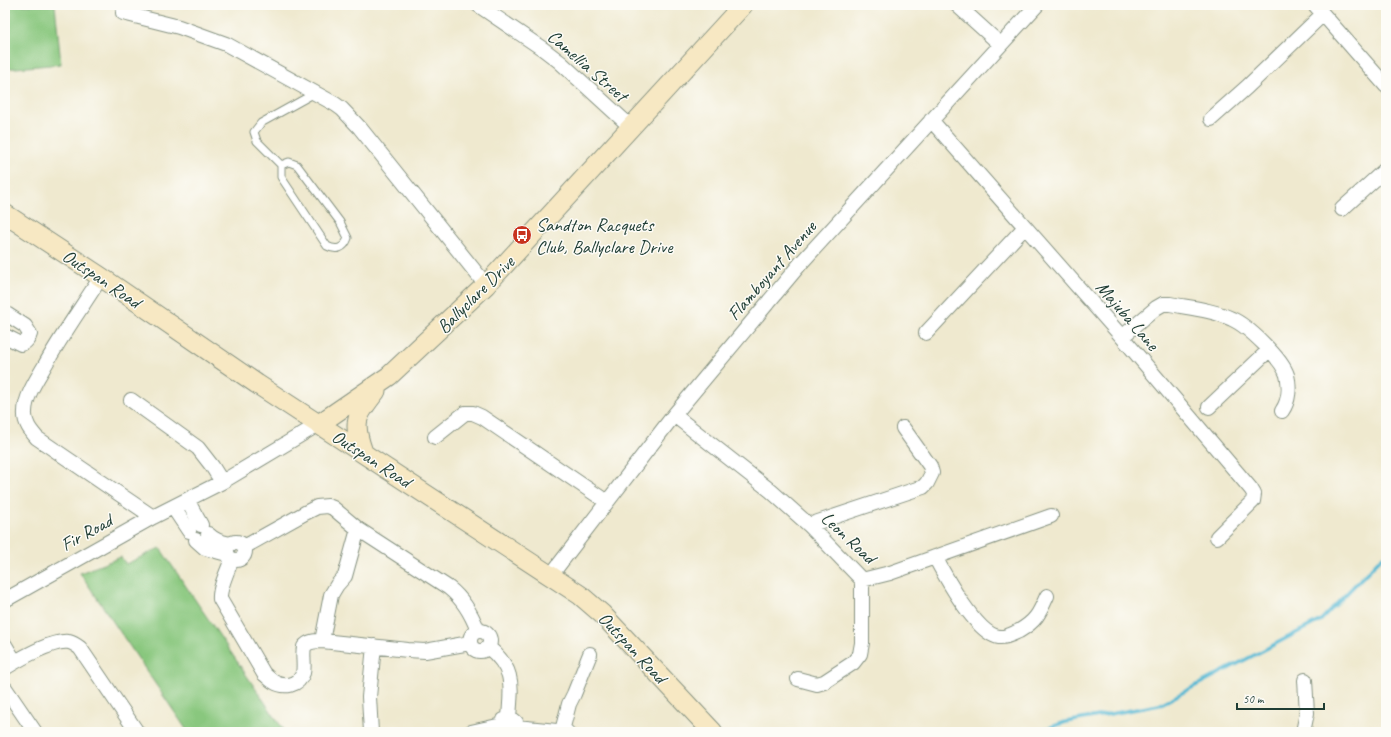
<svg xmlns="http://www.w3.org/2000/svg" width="1391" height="737" font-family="Caveat,sans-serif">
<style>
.green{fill:#89c77e;stroke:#548259}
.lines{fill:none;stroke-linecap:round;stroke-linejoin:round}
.stream{stroke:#56b9d4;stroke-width:3.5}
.lane-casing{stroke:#879382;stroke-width:9}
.street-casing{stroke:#879382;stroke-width:16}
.secondary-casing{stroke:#879382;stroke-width:21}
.lane{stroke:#fff;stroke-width:7}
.street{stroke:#fff;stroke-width:14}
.secondary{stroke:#f7e8c3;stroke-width:19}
.labels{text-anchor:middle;stroke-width:3;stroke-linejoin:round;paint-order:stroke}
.street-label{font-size:19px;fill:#1f3d34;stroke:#fdfcf7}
.poi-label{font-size:19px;fill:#1f3d34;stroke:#fdfcf7;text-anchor:start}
</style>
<rect width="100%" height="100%" fill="#fdfcf7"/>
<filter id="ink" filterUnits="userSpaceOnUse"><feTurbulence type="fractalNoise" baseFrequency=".025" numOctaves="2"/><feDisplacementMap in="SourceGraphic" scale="8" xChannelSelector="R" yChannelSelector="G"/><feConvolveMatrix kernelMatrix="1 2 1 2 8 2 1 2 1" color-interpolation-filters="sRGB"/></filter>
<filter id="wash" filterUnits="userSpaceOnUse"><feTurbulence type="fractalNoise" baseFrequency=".012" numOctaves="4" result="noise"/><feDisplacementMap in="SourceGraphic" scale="16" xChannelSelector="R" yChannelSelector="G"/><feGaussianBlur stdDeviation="0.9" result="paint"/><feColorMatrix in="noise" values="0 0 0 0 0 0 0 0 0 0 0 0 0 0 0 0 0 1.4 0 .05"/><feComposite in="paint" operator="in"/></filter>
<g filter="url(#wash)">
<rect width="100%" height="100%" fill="#efe9cf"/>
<path class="green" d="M5 5H55L61 64 5 69Z
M160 548 285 732H188L80 573 121 557 126 564Z"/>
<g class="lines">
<path class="stream" d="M1037 732 1066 722 1159 705 1321 620 1383 556H1386"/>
</g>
</g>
<g filter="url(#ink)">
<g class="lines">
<defs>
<path id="lane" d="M281 165 289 162 297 165 340 222 348 238C344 249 336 251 327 246L281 177V165L257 141 254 132 261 123 315 93"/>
<path id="street" d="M478 5 543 49 560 62 632 128
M957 5 1000 44
M1315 5 1386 86
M123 13 179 27 226 44 335 104 342 109 360 128 486 285
M1211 119 1247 87 1323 14
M931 120 1122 337 1251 489 1254 494 1253 501 1217 537
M1342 209 1386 169
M101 277C82 307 61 336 44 367 37 379 25 397 25 412 24 423 31 431 37 438L153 517
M5 313 25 326 30 334C29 338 26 343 21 344L5 336
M926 333 1025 227
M1122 337 1156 308 1163 304H1170C1191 308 1213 310 1232 319 1248 326 1282 359 1287 375 1290 387 1289 401 1282 411
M131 400 198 448 212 466 222 482
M1209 407 1269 350
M674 415 771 491 809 525 862 580 890 573 1051 516
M435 437 465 413H473L482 417 607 502
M187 500 201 525
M173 507 189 531
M809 525 923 487 927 483 932 473 930 466 903 428
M208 534C215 541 221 542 231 544
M196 540 205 548 227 554
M227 551a9 9 0 1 1 18 0a9 9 0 1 1-18 0Z
M244 547 305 513 317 507 328 506 333 508 358 529 449 588C463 599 472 615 478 631
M935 557C945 576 976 634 999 637 1006 638 1012 634 1019 631 1036 621 1039 614 1047 596
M232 559C228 570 219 588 220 599L264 674C267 676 270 680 274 682 284 688 299 686 303 673 305 665 302 655 304 647 308 641 315 641 322 641L408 650 425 651 470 643
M551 575 674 415 801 263 1037 5
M5 600 153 517 222 482 319 424
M470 641a10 10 0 1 1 20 0a10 10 0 1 1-20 0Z
M322 641 331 595 337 585 345 576 358 529
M5 645 15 662
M488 647C516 670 511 686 509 718
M5 668C18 660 54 639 69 642 73 643 76 645 80 648L137 732
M798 679 817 684 824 682 853 663 860 654 862 643V580
M5 688 35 732
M516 727 567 732
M562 731 569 704 574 694 590 654
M371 732 369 697 374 646
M471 732 502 725
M508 732 503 727 504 720 511 718 516 722
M1303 732 1307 713 1305 680"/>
<path id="secondary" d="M5 214 101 277 257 384 580 595 602 614 713 732
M319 424 389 376 486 285 743 5
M363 452C352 421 356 416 376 391"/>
</defs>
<use href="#lane" class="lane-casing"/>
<use href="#street" class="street-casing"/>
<use href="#secondary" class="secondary-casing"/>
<use href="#lane" class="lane"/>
<use href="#street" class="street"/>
<use href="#secondary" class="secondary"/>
</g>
</g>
<defs>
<symbol id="bus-disc" viewBox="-11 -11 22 22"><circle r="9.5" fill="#c8321e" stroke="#fdfcf7"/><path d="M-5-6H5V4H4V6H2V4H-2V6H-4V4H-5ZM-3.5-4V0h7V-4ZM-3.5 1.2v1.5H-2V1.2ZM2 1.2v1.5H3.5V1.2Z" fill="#fff"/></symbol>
</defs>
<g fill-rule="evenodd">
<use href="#bus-disc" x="511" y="224" width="22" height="22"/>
</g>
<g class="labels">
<g class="street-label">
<text transform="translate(588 65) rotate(41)" y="7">Camellia Street</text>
<text transform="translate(771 270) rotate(-49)" y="7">Flamboyant Avenue</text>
<text transform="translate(102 278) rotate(34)" y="7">Outspan Road</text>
<text transform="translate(475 294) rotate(-45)" y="7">Ballyclare Drive</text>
<text transform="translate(1128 315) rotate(49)" y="7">Majuba Lane</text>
<text transform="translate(372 458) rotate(33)" y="7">Outspan Road</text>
<text transform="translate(86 532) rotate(-29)" y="7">Fir Road</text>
<text transform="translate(849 537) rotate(43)" y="7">Leon Road</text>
<text transform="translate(633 647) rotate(47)" y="7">Outspan Road</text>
</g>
<g class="poi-label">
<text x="536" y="231">Sandton Racquets<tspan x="536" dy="22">Club, Ballyclare Drive</tspan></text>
</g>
</g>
<rect width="1391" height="737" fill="none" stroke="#fdfcf7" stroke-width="20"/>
<path d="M1237 703v6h87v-6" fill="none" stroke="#1f3d34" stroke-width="2"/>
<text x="1243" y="703" font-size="12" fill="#1f3d34" stroke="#fdfcf7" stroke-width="3" paint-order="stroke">50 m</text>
</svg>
